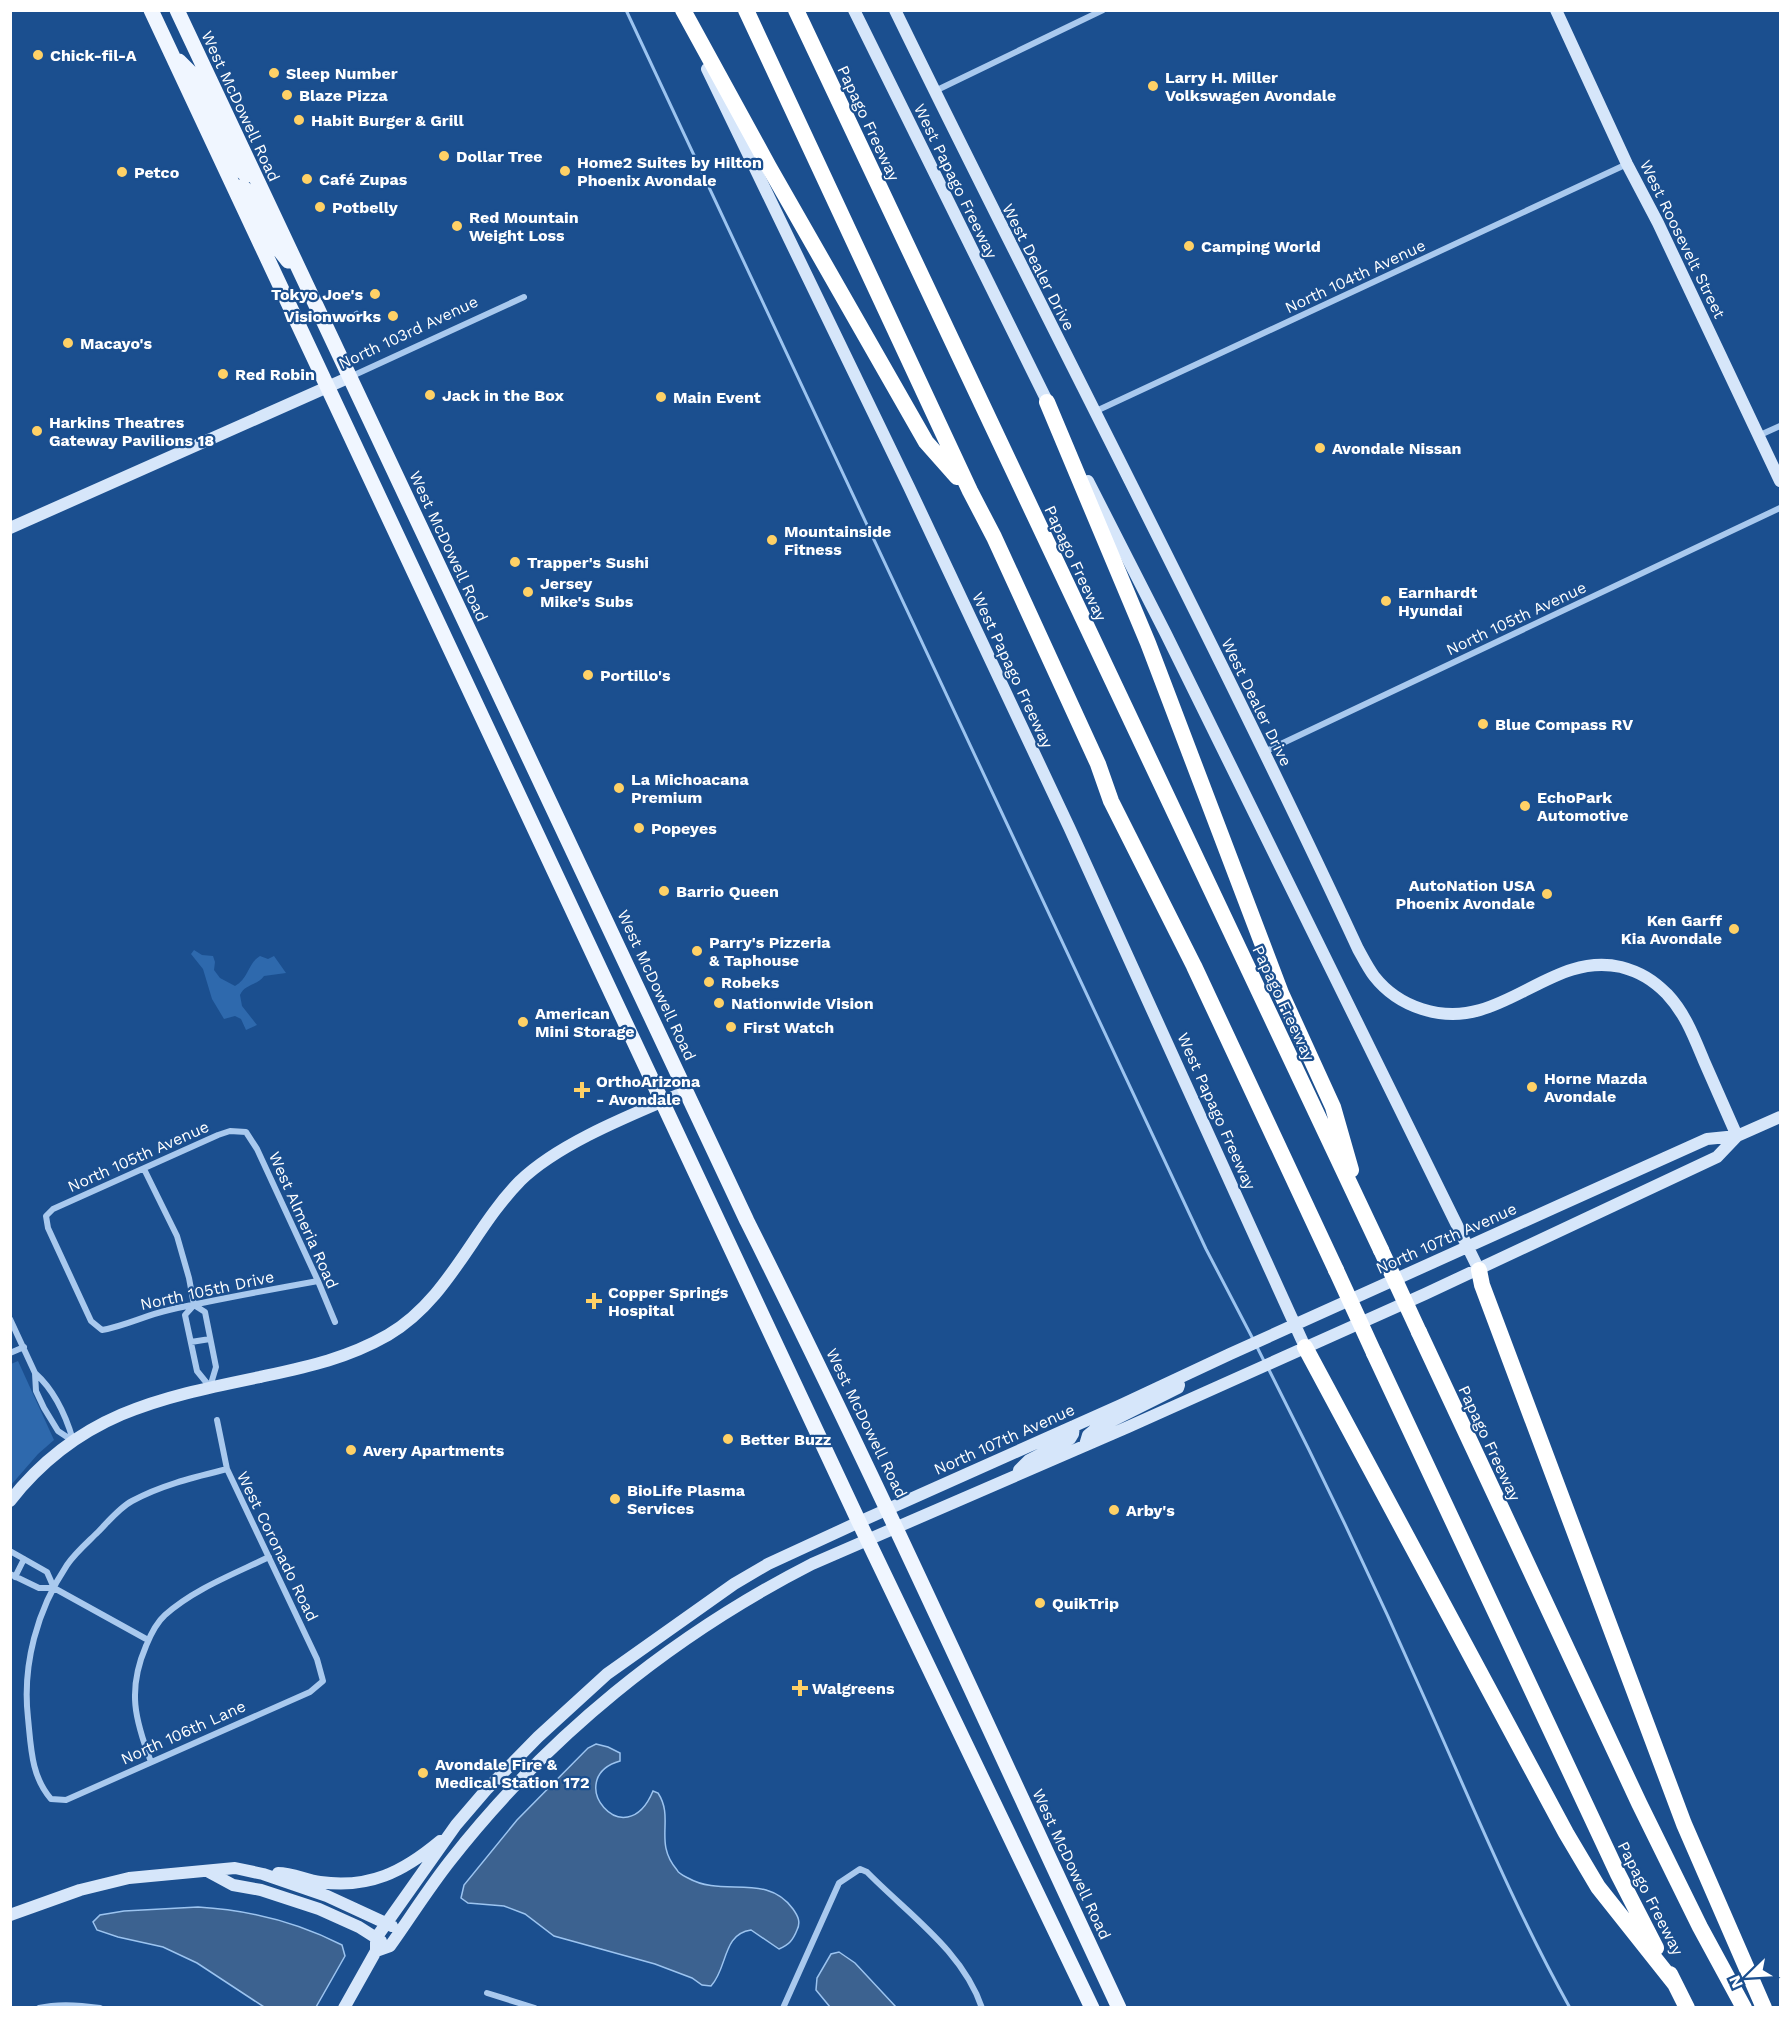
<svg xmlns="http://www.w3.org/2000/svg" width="1791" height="2018" font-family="'Work Sans',sans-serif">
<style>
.green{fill:#2e69ad}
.water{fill:#3c6290;stroke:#9cc4f0;stroke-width:1.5}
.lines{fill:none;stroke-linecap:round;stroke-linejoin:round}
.stream{stroke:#9cc4f0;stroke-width:3}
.street{stroke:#a9c9ee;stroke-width:6}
.secondary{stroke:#d6e6fa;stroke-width:12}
.primary{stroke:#f0f6ff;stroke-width:15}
.highway{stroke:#fff;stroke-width:16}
.highway-bridge{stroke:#fff;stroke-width:16}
.poi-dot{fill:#ffd166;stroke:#1b4f8f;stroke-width:2}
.labels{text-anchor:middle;stroke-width:4.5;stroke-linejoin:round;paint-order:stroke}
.poi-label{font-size:16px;font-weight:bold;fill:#fff;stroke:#1b4f8f;text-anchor:start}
.street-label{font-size:16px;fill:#fff;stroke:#1b4f8f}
</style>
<rect width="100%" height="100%" fill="#1b4f8f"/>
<path class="green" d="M194 950 202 955 213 956 215 962 214 970 220 978 235 986C249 978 248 963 260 956L268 959 274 956 286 973 264 976C258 985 245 984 240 995L242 1006 257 1025 246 1030 241 1019 235 1016 224 1019 212 999 203 969 191 954Z
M18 1361 54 1440 38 1454 11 1485V1364Z"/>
<path class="water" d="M596 1744 608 1747 620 1753V1761C561 1778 625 1858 653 1791L658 1793C675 1819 653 1842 677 1870 679 1874 684 1876 688 1878 723 1898 766 1872 793 1909 798 1916 801 1922 797 1930 793 1940 789 1945 779 1949L751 1930C722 1934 728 1968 711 1986L702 1985 692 1978 655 1964 554 1936 525 1914 504 1906 468 1903 461 1898 464 1885 517 1820 588 1748Z
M198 1907C249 1910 297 1922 342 1945L345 1956 316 2007H264L197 1963 163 1947 118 1937 97 1930 93 1922 100 1915 124 1911Z
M839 1952 855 1963 896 2007H830L816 1990 817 1978 831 1954Z"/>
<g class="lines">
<path class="stream" d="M626 10 1206 1249 1254 1341
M340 321 357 312
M1257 1347 1265 1363
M1268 1368C1325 1480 1379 1594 1429 1708 1474 1809 1516 1911 1570 2008"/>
<path class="street" d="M935 91 1103 10
M350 377 524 297
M1094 412 1627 164
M1760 435 1780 426
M1264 752 1780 508
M144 1169 177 1236 189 1278 194 1305 205 1312 216 1367 210 1387
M318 1281C268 1290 218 1299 169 1310 146 1315 125 1326 102 1330L91 1321 48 1228 46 1216 53 1209 218 1135 230 1131 246 1132 257 1149 318 1281 335 1322
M194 1305 185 1315 197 1371 210 1387
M10 1319 35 1373 36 1391 44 1408 58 1431 73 1441
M191 1342 210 1339
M10 1353 24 1347
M35 1373C54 1390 66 1416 73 1440
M217 1420 227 1469 317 1659 323 1681 310 1692 66 1800 51 1799C31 1776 31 1747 28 1718 22 1665 37 1610 67 1565 75 1553 88 1542 98 1532 108 1522 119 1508 132 1501 161 1485 195 1477 227 1469
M10 1551 47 1572 54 1588
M10 1574 39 1588H54L148 1640
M15 1577 24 1559
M151 1762C135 1720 127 1690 146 1646 150 1636 156 1623 165 1615 194 1589 234 1574 269 1557
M487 1993 535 2008
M39 2008C59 2003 80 2005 100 2008
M783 2008 839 1883 860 1869 867 1872C908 1914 963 1951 982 2008"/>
<path class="secondary" d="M854 10 1051 409
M895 10C1048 324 1211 633 1358 949 1363 958 1368 968 1374 976 1399 1008 1442 1021 1480 1010 1529 996 1567 955 1621 967 1640 972 1653 980 1667 994 1685 1013 1694 1037 1704 1061 1715 1086 1726 1111 1737 1136
M1556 10 1627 164 1658 223 1780 481
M707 69 909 487 1069 827 1305 1347
M1088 481 1166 634 1479 1270
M10 528 350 377
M1085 1445 1088 1435 1094 1430 1178 1388 1179 1385
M1019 1470 1029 1460 1070 1439 1073 1434 1074 1426
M10 1501C78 1414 158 1398 260 1377 306 1367 346 1359 388 1335 449 1299 472 1230 520 1181 560 1142 636 1113 687 1091
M209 1872 233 1885 261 1890 319 1909 359 1927 381 1941
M278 1873C292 1873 306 1880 320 1882 369 1889 403 1872 440 1841
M10 1915 80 1890 129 1878 235 1868 263 1874 327 1896 392 1926
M376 1951 390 1946C410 1918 428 1889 450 1861 547 1737 671 1636 812 1564L1128 1427 1425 1294 1717 1157 1737 1136
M344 2008 376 1951V1938L456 1825 486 1790 538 1737 607 1674 734 1584 768 1564 859 1522 1121 1405 1230 1354 1558 1206 1707 1139 1737 1136 1780 1117"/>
<path class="primary" d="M151 10 859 1522 1092 2008
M177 10 747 1221C877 1480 996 1745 1119 2008
M179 61 194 76 236 166 245 174 254 175
M234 187H243L251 196 274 243 288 261"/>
<path class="highway" d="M683 10 769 167 926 442 957 477
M746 10 970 491 994 537 1098 764 1111 801 1194 966 1336 1270
M796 10 1381 1250
M1047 402 1148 643 1281 993 1333 1107 1351 1170
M1479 1270 1482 1285 1684 1824 1764 2008
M1419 1332 1639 1803 1700 1927 1744 2008
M1305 1347 1566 1833 1598 1887 1675 1984
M1374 1353 1618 1874 1656 1948
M1670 1974 1687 2008"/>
<path class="highway-bridge" d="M1381 1250 1419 1332
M1336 1270 1374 1353"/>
</g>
<g class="poi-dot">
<circle cx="38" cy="55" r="6"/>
<circle cx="274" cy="73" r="6"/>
<circle cx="1153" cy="86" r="6"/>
<circle cx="287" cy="95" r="6"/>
<circle cx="299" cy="120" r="6"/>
<circle cx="444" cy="156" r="6"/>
<circle cx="565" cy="171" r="6"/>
<circle cx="122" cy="172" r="6"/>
<circle cx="307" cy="179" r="6"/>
<circle cx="320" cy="207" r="6"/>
<circle cx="457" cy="226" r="6"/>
<circle cx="1189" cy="246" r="6"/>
<circle cx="375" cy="294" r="6"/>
<circle cx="393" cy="316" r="6"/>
<circle cx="68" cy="343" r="6"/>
<circle cx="223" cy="374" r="6"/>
<circle cx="430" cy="395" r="6"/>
<circle cx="661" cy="397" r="6"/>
<circle cx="37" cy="431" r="6"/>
<circle cx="1320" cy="448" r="6"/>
<circle cx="772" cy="540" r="6"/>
<circle cx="515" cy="562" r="6"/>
<circle cx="528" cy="592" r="6"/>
<circle cx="1386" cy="601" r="6"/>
<circle cx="588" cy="675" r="6"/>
<circle cx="1483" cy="724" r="6"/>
<circle cx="619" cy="788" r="6"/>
<circle cx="1525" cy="806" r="6"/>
<circle cx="639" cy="828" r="6"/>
<circle cx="664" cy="891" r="6"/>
<circle cx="1547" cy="894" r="6"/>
<circle cx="1734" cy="929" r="6"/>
<circle cx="697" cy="951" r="6"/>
<circle cx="709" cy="982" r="6"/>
<circle cx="719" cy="1003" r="6"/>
<circle cx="523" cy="1022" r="6"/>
<circle cx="731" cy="1027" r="6"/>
<circle cx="1532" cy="1087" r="6"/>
<path d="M579 1081h6v6h6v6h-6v6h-6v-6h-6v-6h6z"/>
<path d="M591 1292h6v6h6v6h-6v6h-6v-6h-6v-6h6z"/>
<circle cx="728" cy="1439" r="6"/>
<circle cx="351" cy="1450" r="6"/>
<circle cx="615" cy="1499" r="6"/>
<circle cx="1114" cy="1510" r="6"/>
<circle cx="1040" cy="1603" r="6"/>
<path d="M797 1679h6v6h6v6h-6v6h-6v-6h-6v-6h6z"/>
<circle cx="423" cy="1773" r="6"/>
</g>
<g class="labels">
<g class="poi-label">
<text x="50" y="61">Chick-fil-A</text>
<text x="286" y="79">Sleep Number</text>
<text x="1165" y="83">Larry H. Miller<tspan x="1165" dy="18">Volkswagen Avondale</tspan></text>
<text x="299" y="101">Blaze Pizza</text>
<text x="311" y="126">Habit Burger &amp; Grill</text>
<text x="456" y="162">Dollar Tree</text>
<text x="577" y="168">Home2 Suites by Hilton<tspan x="577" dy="18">Phoenix Avondale</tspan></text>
<text x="134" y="178">Petco</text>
<text x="319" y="185">Café Zupas</text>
<text x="332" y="213">Potbelly</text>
<text x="469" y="223">Red Mountain<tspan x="469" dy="18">Weight Loss</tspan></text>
<text x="1201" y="252">Camping World</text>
<text x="363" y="300" text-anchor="end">Tokyo Joe's</text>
<text x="381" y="322" text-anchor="end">Visionworks</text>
<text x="80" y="349">Macayo's</text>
<text x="235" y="380">Red Robin</text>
<text x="442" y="401">Jack in the Box</text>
<text x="673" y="403">Main Event</text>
<text x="49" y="428">Harkins Theatres<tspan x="49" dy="18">Gateway Pavilions 18</tspan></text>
<text x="1332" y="454">Avondale Nissan</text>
<text x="784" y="537">Mountainside<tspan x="784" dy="18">Fitness</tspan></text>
<text x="527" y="568">Trapper's Sushi</text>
<text x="540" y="589">Jersey<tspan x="540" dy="18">Mike's Subs</tspan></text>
<text x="1398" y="598">Earnhardt<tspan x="1398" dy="18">Hyundai</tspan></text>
<text x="600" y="681">Portillo's</text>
<text x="1495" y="730">Blue Compass RV</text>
<text x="631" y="785">La Michoacana<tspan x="631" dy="18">Premium</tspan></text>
<text x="1537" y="803">EchoPark<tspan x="1537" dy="18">Automotive</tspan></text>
<text x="651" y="834">Popeyes</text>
<text x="1535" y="891" text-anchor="end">AutoNation USA<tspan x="1535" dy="18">Phoenix Avondale</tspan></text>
<text x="676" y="897">Barrio Queen</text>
<text x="1722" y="926" text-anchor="end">Ken Garff<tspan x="1722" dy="18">Kia Avondale</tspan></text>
<text x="709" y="948">Parry's Pizzeria<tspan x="709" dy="18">&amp; Taphouse</tspan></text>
<text x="721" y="988">Robeks</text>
<text x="731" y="1009">Nationwide Vision</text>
<text x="535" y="1019">American<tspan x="535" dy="18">Mini Storage</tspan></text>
<text x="743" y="1033">First Watch</text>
<text x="1544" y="1084">Horne Mazda<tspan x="1544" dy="18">Avondale</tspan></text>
<text x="596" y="1087">OrthoArizona<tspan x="596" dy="18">- Avondale</tspan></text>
<text x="608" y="1298">Copper Springs<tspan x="608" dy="18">Hospital</tspan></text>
<text x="740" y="1445">Better Buzz</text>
<text x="363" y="1456">Avery Apartments</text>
<text x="627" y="1496">BioLife Plasma<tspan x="627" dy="18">Services</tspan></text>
<text x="1126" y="1516">Arby's</text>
<text x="1052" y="1609">QuikTrip</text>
<text x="812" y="1694">Walgreens</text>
<text x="435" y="1770">Avondale Fire &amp;<tspan x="435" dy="18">Medical Station 172</tspan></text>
</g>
<g class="street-label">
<text transform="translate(241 106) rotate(65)" y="6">West McDowell Road</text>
<text transform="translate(869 123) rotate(65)" y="6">Papago Freeway</text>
<text transform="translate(956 181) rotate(64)" y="6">West Papago Freeway</text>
<text transform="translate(1683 239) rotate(64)" y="6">West Roosevelt Street</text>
<text transform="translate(1039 267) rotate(63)" y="6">West Dealer Drive</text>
<text transform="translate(1355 276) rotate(-25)" y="6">North 104th Avenue</text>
<text transform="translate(408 332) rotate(-25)" y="6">North 103rd Avenue</text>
<text transform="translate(449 546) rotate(65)" y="6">West McDowell Road</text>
<text transform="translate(1076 563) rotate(65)" y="6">Papago Freeway</text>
<text transform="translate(1516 618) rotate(-25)" y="6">North 105th Avenue</text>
<text transform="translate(1013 670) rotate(65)" y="6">West Papago Freeway</text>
<text transform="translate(1257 702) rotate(64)" y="6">West Dealer Drive</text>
<text transform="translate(657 985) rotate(65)" y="6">West McDowell Road</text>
<text transform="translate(1284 1003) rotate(65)" y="6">Papago Freeway</text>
<text transform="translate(1217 1111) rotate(66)" y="6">West Papago Freeway</text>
<text transform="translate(138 1156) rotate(-24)" y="6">North 105th Avenue</text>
<text transform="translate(304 1220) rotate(66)" y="6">West Almeria Road</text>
<text transform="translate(1446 1238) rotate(-24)" y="6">North 107th Avenue</text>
<text transform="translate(207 1290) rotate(-12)" y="6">North 105th Drive</text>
<text transform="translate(867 1423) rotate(64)" y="6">West McDowell Road</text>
<text transform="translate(1004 1439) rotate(-24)" y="6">North 107th Avenue</text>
<text transform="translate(1490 1443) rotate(65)" y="6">Papago Freeway</text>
<text transform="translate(278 1546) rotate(64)" y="6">West Coronado Road</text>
<text transform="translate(183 1732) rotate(-24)" y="6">North 106th Lane</text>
<text transform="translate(1072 1864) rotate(65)" y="6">West McDowell Road</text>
<text transform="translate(1651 1898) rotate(63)" y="6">Papago Freeway</text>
</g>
</g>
<rect width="1791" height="2018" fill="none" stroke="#ffffff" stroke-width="24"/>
<g transform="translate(1749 1976) rotate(246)" stroke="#1b4f8f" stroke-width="4.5" paint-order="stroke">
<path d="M0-4.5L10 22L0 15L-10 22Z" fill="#ffffff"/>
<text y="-9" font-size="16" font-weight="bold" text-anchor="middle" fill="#ffffff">N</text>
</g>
</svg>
